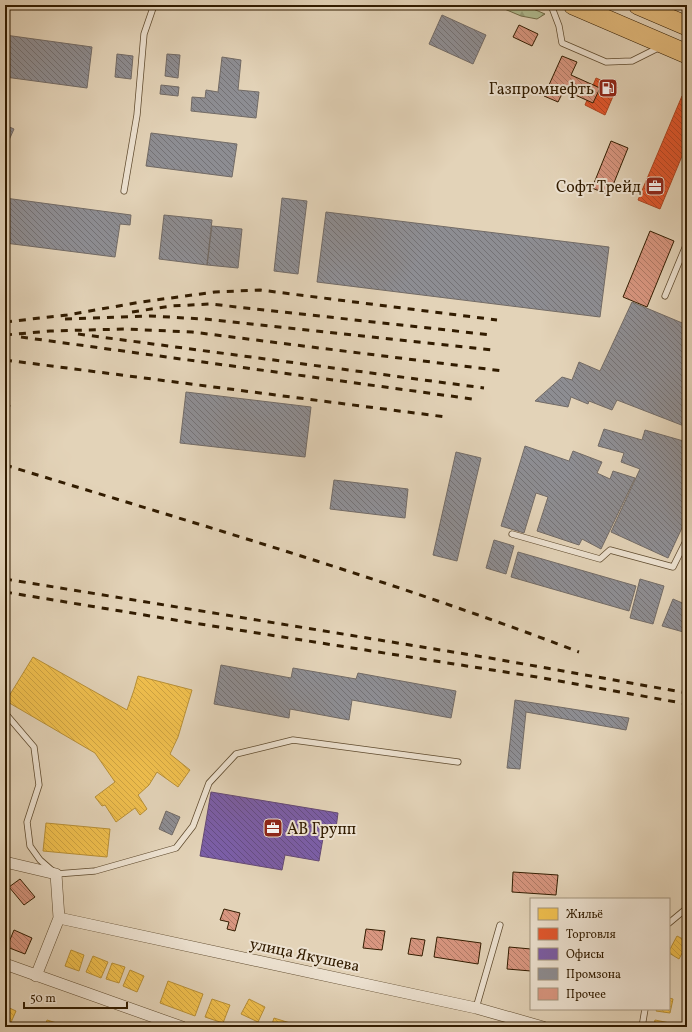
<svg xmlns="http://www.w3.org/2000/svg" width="692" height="1032" font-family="Vollkorn,serif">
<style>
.forest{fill:url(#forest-firs);stroke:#726c48}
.homes{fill:url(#homes-back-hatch);stroke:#b89037}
.shops{fill:url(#shops-back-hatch);stroke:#af4520}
.offices{fill:url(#offices-back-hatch);stroke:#654a75}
.industry{fill:url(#industry-back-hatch);stroke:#726b66}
.building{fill:url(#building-back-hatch);stroke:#321c00}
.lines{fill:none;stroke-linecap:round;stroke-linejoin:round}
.service-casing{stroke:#5e4a2e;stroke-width:7}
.minor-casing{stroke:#5e4a2e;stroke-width:12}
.trunk-casing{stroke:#321c00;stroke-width:20}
.service{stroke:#ede2d1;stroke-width:5.5}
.minor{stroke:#ede2d1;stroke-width:11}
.trunk{stroke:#e2ba7c;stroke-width:19}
.rail{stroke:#321c00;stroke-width:3;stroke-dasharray:7 7;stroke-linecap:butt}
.labels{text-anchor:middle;stroke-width:4;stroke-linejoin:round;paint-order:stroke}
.poi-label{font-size:16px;fill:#321c00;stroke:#ede2d1;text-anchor:end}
.street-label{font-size:16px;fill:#321c00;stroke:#ede2d1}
</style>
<defs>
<pattern id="forest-firs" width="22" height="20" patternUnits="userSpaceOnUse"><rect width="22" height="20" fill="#b1bd91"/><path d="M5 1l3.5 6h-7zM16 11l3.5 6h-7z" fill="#99a27b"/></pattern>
<pattern id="homes-back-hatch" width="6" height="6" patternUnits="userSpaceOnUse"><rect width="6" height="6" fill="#f2c14e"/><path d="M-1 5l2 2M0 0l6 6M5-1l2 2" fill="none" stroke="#d0a542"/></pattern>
<pattern id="shops-back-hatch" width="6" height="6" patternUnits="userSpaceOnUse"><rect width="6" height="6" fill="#e4572e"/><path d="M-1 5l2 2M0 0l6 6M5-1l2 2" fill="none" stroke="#b94725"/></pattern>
<pattern id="offices-back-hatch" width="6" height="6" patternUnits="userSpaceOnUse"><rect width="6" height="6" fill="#7b5ea7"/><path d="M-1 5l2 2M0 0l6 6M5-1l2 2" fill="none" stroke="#654d86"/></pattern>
<pattern id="industry-back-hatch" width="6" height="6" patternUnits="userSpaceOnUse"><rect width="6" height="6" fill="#8d8d92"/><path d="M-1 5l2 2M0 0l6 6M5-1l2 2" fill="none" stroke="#747275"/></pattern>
<pattern id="building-back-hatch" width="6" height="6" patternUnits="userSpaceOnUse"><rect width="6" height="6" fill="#d89680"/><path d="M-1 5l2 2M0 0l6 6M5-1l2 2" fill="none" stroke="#b07a66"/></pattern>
</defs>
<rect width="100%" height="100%" fill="#e3d3b8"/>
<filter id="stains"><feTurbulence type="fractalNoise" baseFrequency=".005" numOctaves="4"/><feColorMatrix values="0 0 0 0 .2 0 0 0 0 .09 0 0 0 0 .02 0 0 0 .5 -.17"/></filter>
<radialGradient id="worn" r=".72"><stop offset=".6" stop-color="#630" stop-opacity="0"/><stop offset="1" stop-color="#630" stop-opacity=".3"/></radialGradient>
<path class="forest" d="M495 5H524L545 14 537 19 521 16Z"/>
<path class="homes" d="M33 657 127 710 134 690 138 676 192 690 178 737 170 754 190 770 178 787 157 772 149 785 138 795 147 809 140 815 135 808 116 822 105 805 102 806 95 797 115 782 95 753 6 701Z
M46 823 110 829 107 857 43 851Z
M677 936 687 941V944L679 959 669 953V951Z
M71 950 84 955 79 971 65 966Z
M93 956 108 962 101 978 86 972Z
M112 963 125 967 119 983 106 979Z
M130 970 144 976 137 992 123 986Z
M168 981 203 994 195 1016 160 1003Z
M669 998 673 999 670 1013 656 1011 657 1009H669Z
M212 999 230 1005 223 1023 205 1017Z
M249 999 265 1007 258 1022 241 1014Z
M5 1006 16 1011 9 1027H5Z
M274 1018 290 1023 288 1027H271Z
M47 1020 63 1025V1027H45Z
M655 1020 670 1023 669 1027H653Z"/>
<path class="shops" d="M596 78 617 87 605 115 585 105Z
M682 96 687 98V144L660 209 638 200Z"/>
<path class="offices" d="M211 792 338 813 336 828 325 827 319 861 285 855 282 870 200 856Z"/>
<path class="industry" d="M442 15 486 35 473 64 429 44Z
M5 35 92 47 87 88 5 77Z
M117 54 133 56 131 79 115 77Z
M167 54 180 55 178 78 165 76Z
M222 57 241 60 238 90 259 92 256 118 191 111 192 97 205 98 206 90 218 92Z
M161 85 179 87 178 96 160 94Z
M5 125 14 129 5 149Z
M151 133 237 144 232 177 146 166Z
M5 198 131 215 130 225 120 224 115 257 5 243Z
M282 198 307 201 298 274 274 271Z
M326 212 609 247 600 317 317 282Z
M164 215 212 220 207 265 159 259Z
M212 226 242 229 238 268 207 265Z
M632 302 687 325V417L684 426 617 400 612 410 589 401 588 404 571 397 568 407 535 401 562 377 572 380 579 362 600 371Z
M186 392 311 407 305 457 180 443Z
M604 429 642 440 645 430 687 442V517L668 558 611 532 640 469 621 462 624 453 598 446Z
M525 446 569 461 573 451 602 462 597 473 610 479 613 471 635 478 601 549 582 539 579 545 537 531 548 497 536 493 524 533 501 526Z
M456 452 481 458 457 561 433 555Z
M334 480 408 489 405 518 330 509Z
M494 540 514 546 506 574 486 568Z
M518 552 636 586 629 611 511 577Z
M640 579 664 586 653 624 630 618Z
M673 599 687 605V633L662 626Z
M221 665 291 678 293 668 356 679 358 673 456 691 451 718 352 700 349 720 290 709 289 718 214 704Z
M515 700 629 718 626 730 526 712 520 769 507 768Z
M166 811 180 817 172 835 159 829Z"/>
<path class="building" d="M519 25 538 34 532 46 513 37Z
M562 56 577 62 571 75 600 88 593 103 564 90 558 102 544 96Z
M611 141 628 148 609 195 592 188Z
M650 231 674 241 647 307 623 297Z
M513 872 558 875 556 895 512 892Z
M20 879 35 897 24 905 9 887Z
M224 909 240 913 235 931 227 929 229 922 220 920Z
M366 929 385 931 382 950 363 948Z
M14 930 32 938 25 954 7 947Z
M437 937 481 943 478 964 434 957Z
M411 938 425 940 422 956 408 954Z
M509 947 531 949V971L507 969Z"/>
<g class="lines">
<defs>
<path id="service" d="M551 5 559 26 562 43 606 62 632 61 660 47
M124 191 137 115 144 34 154 5
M665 296 687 243
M512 534 600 559 610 550 673 567 687 539
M5 713 34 747 39 785 27 822 30 846 40 860 56 874 95 871 176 848 193 826 209 783 236 754 293 740 458 762
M669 923 687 908
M476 1008 500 925
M642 1027 645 1009"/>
<path id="minor" d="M5 862 56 874 59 918 36 976
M59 918 476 1008 543 1027
M5 964 182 1027"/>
<path id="trunk" d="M573 5 687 54
M638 5 687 26"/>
</defs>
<use href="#service" class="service-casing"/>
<use href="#minor" class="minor-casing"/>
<use href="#trunk" class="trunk-casing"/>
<use href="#service" class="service"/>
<use href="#minor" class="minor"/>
<use href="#trunk" class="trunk"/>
<path class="rail" d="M132 312 171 306 210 304 492 335
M65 319 150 316 204 319 492 350
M5 322 67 315 141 302 215 292 260 290 497 320
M78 334 484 388
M5 335 50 331 124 329 192 332 503 371
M21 337 472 399
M5 360 446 417
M5 405 10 407
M5 465C197 524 391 580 579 652
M5 579 490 658 687 693
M5 592 181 621 537 677 687 704"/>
</g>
<defs>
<symbol id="fuel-square" viewBox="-11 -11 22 22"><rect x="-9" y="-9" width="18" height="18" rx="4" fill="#8f2418" stroke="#ede2d1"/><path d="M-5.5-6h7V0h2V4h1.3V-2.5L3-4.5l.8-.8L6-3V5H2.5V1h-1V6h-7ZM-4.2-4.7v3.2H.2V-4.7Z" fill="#fff"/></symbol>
<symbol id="office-square" viewBox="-11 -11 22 22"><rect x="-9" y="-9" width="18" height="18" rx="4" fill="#8f2418" stroke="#ede2d1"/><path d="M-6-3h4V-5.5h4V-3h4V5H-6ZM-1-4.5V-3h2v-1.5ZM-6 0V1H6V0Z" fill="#fff"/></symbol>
</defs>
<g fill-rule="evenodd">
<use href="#fuel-square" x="597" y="77" width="22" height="22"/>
<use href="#office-square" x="644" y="175" width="22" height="22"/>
<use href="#office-square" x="262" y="817" width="22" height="22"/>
</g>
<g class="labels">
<g class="poi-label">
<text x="594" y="94">Газпромнефть</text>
<text x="641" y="192">Софт Трейд</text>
<text x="287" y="834" text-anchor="start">АВ Групп</text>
</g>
<g class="street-label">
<text transform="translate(305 954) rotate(12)" y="6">улица Якушева</text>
</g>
</g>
<rect width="692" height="1032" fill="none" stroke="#e3d3b8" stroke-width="20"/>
<rect x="6" y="6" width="680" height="1020" fill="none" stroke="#321c00" stroke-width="2"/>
<rect x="10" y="10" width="672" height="1012" fill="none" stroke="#321c00"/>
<rect x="530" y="898" width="140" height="112" fill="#ede2d1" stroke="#a2937d"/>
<rect x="538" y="908" width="20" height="12" fill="#f2c14e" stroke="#a2937d"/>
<text x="566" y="918" font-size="12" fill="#321c00">Жильё</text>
<rect x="538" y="928" width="20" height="12" fill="#e4572e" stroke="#a2937d"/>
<text x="566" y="938" font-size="12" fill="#321c00">Торговля</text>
<rect x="538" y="948" width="20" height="12" fill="#7b5ea7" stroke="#a2937d"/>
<text x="566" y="958" font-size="12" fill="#321c00">Офисы</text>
<rect x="538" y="968" width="20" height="12" fill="#8d8d92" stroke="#a2937d"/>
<text x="566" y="978" font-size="12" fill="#321c00">Промзона</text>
<rect x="538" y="988" width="20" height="12" fill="#d89680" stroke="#a2937d"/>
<text x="566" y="998" font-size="12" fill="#321c00">Прочее</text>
<path d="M24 1002v6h103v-6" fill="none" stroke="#321c00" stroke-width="2"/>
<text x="30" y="1002" font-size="12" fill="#321c00" stroke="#ede2d1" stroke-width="3" paint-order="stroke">50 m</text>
<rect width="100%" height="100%" filter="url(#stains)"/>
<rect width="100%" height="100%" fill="url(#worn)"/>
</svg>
